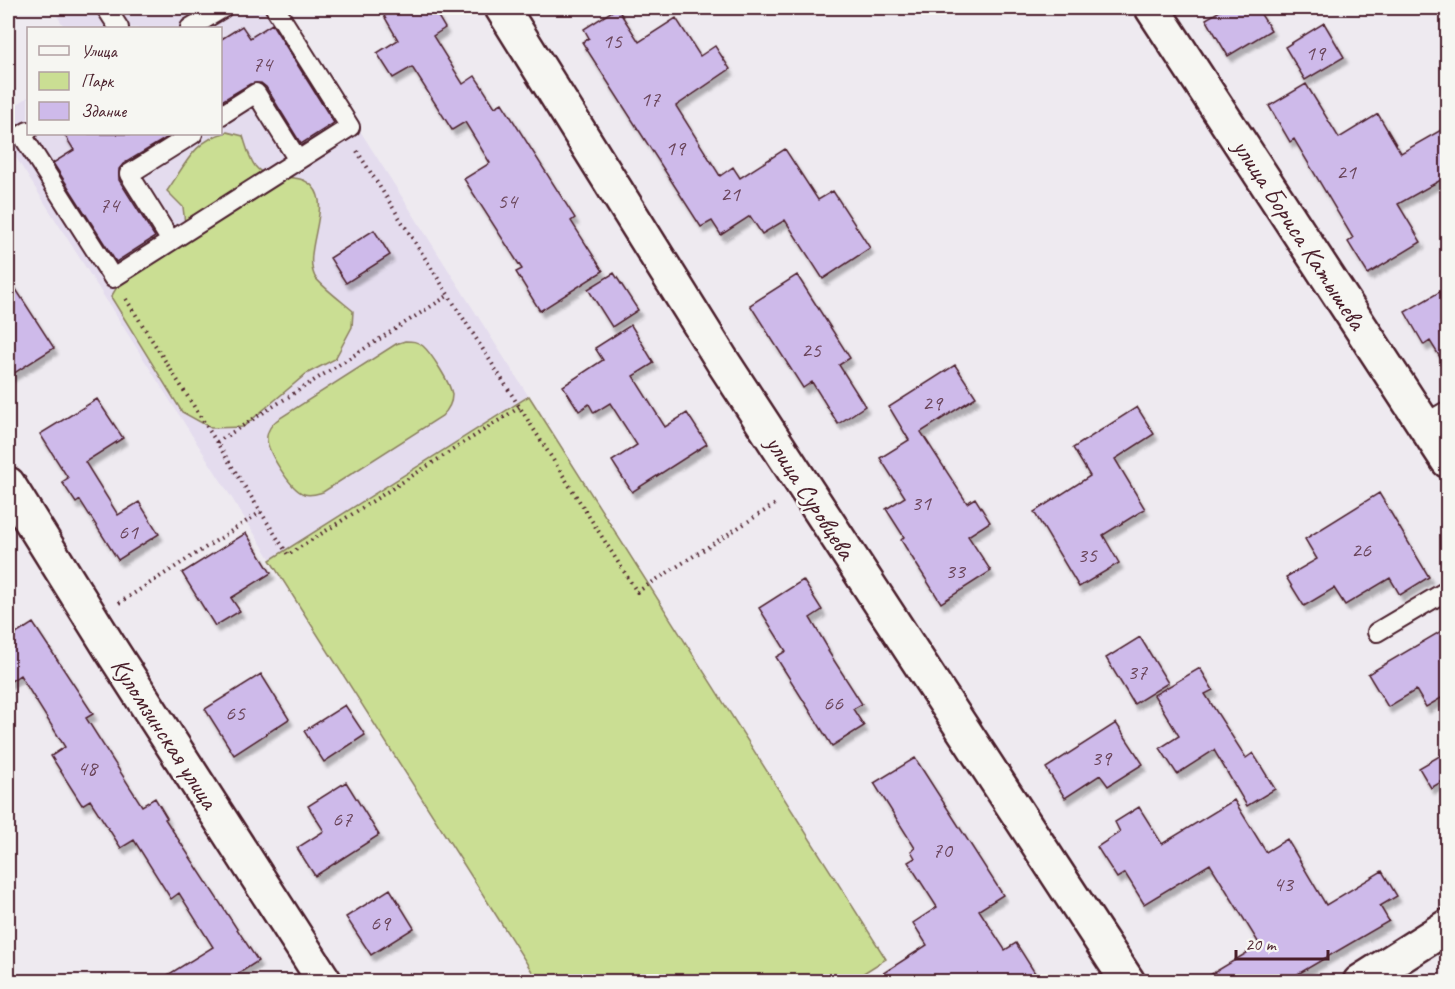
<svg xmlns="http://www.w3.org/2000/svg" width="1455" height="989" font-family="Caveat,sans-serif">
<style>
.built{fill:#e4dcee}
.green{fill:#cade93;stroke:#8a7e5f;stroke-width:1.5}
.building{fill:#cebaea;stroke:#4a1f2b;stroke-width:1.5;filter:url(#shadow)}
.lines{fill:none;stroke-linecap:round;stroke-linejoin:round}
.service-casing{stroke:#4a1f2b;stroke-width:22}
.minor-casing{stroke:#4a1f2b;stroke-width:38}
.secondary-casing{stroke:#4a1f2b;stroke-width:38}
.path{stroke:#4a1f2b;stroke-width:4;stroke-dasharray:1.5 4.5;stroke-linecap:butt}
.service{stroke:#f6f6f2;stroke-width:18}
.minor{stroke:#f6f6f2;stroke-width:33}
.secondary{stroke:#f6f6f2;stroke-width:33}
.labels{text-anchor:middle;stroke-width:5;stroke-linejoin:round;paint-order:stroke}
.number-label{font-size:22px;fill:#6b465b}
.street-label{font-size:26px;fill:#4a1f2b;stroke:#f6f6f2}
</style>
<defs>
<filter id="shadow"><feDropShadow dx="3.5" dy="6" stdDeviation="1.5" flood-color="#0004"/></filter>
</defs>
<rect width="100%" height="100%" fill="#eeeaf0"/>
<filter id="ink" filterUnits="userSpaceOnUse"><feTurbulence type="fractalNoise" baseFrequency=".0167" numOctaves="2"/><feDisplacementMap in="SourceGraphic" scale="12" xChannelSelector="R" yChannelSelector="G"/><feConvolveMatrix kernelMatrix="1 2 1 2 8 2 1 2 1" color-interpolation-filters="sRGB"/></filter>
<g filter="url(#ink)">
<path class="built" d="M52 8H282L886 959 851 981H538L8 145V111L28 97V134H220V28H65Z"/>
<path class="green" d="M227 132 243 136C246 145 249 158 255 166 271 186 297 169 313 187 332 208 302 252 315 277 320 285 345 304 353 311L352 327 335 359 306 374 243 427 211 428 182 412 111 297 121 280 185 224 183 207 167 191C186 164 193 141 227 132Z
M405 341C412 341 417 341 423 346 431 353 451 384 452 395 452 404 448 410 442 416L323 492C316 494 311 496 304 494 291 490 265 449 267 436 268 429 272 424 277 420L396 344Z
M529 396 886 959 851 981H538L270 560Z"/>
<path class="building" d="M397 8H433L445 28 433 36 463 84 475 76 495 107 502 103 575 218 571 221 603 271 540 311 516 272 522 269 464 179 490 163 465 122 452 130 412 67 393 78 377 53 398 40 384 16Z
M617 8 639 42 676 18 700 56 715 46 730 69 676 106 720 176 733 167 740 178 785 149 818 200 833 191 870 248 823 279 785 220 762 234 750 216 721 235 712 221 701 227 582 42 589 38 584 29Z
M1225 8H1257L1271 30 1228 56 1206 19Z
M1324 23 1344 57 1305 80 1285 47Z
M272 24 334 123 301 144 266 87 261 83 250 84 220 102V40L242 26 250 38Z
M1306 84 1339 138 1378 114 1401 153 1448 126V176L1398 204 1421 242 1368 274 1348 242 1353 238 1294 139 1290 142 1269 106Z
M64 134H173L123 164 119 169V180L155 237 116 262 53 163 74 150Z
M374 230 390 255 346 283 330 258Z
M614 273 638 310 612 327 588 289Z
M797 275 850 358 839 365 865 406 838 424 812 382 803 388 750 305Z
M8 277 54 348 8 377Z
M1448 287V370L1430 341 1424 345 1405 312Z
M631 325 654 363 633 376 665 427 687 413 707 444 632 492 612 461 637 445 610 403 594 413 589 404 579 411 563 386 603 360 595 348Z
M955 365 976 397 921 432 967 503 975 498 990 522 968 536 991 571 941 603 901 540 904 537 886 509 905 497 880 458 909 440 889 407Z
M97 399 123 438 85 462 118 515 139 502 159 534 118 560 80 500 76 503 62 482 68 478 40 434Z
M1137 407 1154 434 1115 459 1145 509 1103 535 1119 563 1079 587 1034 512 1090 476 1073 448Z
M1379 493 1429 577 1400 595 1390 578 1345 605 1334 588 1304 606 1286 577 1317 559 1305 539Z
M246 533 271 573 231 598 240 611 215 626 182 573Z
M803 580 822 610 810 618 829 650 828 651 862 704 853 709 864 726 832 746 776 657 786 651 759 608Z
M33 623 93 714 86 718 142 806 155 798 167 818 165 819 258 961 227 981H158L213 947 179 893 171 899 134 840 121 848 90 800 82 805 51 756 65 747 20 675 8 683V639Z
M1448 627V694L1426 707 1416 690 1388 707 1368 674Z
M1140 637 1168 683 1134 704 1106 658Z
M1200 668 1213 690 1205 694 1246 758 1253 753 1275 789 1247 806 1214 750 1177 774 1160 748 1179 736 1154 695Z
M261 674 289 719 234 755 205 709Z
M345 705 365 735 324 762 304 731Z
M1116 723 1143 764 1108 786 1100 775 1065 798 1046 768Z
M1448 751V778L1431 788 1419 768Z
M915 758 1003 895 979 910 1005 950 1016 943 1040 981H871L927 945 913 923 937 907 908 862 915 858 911 851 915 848 874 783Z
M346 782 379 835 315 876 297 848 324 831 308 806Z
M1234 800 1266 852 1287 839 1326 905 1382 871 1397 896 1380 906 1389 921 1286 981H1200L1260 945 1210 864 1144 904 1125 873 1117 878 1097 847 1120 832 1115 822 1139 807 1162 844Z
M390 889 414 928 371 955 346 917Z"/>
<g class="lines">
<defs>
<path id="service" d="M106 8 119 28
M190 28 223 8
M220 116 256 93 298 160
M28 131 22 135 113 278 350 127 275 8
M171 241 129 174 193 134
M1424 424 1448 410
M1377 632 1448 590"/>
<path id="minor" d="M502 8 723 362 1128 982
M1152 8 1448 461
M8 484 112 651 325 982"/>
<path id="secondary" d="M1360 982 1448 926"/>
</defs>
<use href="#service" class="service-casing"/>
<use href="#minor" class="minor-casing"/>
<use href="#secondary" class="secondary-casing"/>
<path class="path" d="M357 151 637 592 777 503
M126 299 288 555 520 407
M217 442 449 295
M119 603 261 512"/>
<use href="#service" class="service"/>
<use href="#minor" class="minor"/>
<use href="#secondary" class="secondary"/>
</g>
</g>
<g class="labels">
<g class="number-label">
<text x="612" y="48">15</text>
<text x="1315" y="60">19</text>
<text x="262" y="71">74</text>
<text x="650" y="106">17</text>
<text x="675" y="155">19</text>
<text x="1346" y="179">21</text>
<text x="730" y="201">21</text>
<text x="507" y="208">54</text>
<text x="109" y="212">74</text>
<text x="811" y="357">25</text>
<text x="932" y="410">29</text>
<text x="921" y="510">31</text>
<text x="128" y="539">61</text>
<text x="1361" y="557">26</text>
<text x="1087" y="562">35</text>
<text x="955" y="578">33</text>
<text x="1137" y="679">37</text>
<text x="833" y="710">66</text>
<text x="235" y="720">65</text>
<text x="1101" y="765">39</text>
<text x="87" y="775">48</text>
<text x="342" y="826">67</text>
<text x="942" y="857">70</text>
<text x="1283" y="891">43</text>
<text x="380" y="930">69</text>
</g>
<g class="street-label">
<text transform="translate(1300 234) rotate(57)" y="9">улица Бориса Катышева</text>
<text transform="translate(811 497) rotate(57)" y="9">улица Суровцева</text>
<text transform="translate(165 733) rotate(57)" y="9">Куломзинская улица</text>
</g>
</g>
<rect width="1455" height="989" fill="none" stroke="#f6f6f2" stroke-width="30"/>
<rect x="15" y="15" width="1425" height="959" fill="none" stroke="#4a1f2b" stroke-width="2" filter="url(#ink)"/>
<rect x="27" y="27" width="195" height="108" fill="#f6f6f2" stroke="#b1a0a2" stroke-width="1.5"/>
<rect x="39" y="46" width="30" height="9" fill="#f6f6f2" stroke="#b1a0a2" stroke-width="1.5"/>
<text x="81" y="57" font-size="18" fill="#4a1f2b">Улица</text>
<rect x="39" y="72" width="30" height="18" fill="#cade93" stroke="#b1a0a2" stroke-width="1.5"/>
<text x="81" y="87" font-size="18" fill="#4a1f2b">Парк</text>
<rect x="39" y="102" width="30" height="18" fill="#cebaea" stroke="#b1a0a2" stroke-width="1.5"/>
<text x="81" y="117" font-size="18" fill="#4a1f2b">Здание</text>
<path d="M1236 950v9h92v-9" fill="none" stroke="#4a1f2b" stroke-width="3"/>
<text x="1245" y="950" font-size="18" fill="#4a1f2b" stroke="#f6f6f2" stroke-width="4.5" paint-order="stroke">20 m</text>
</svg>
